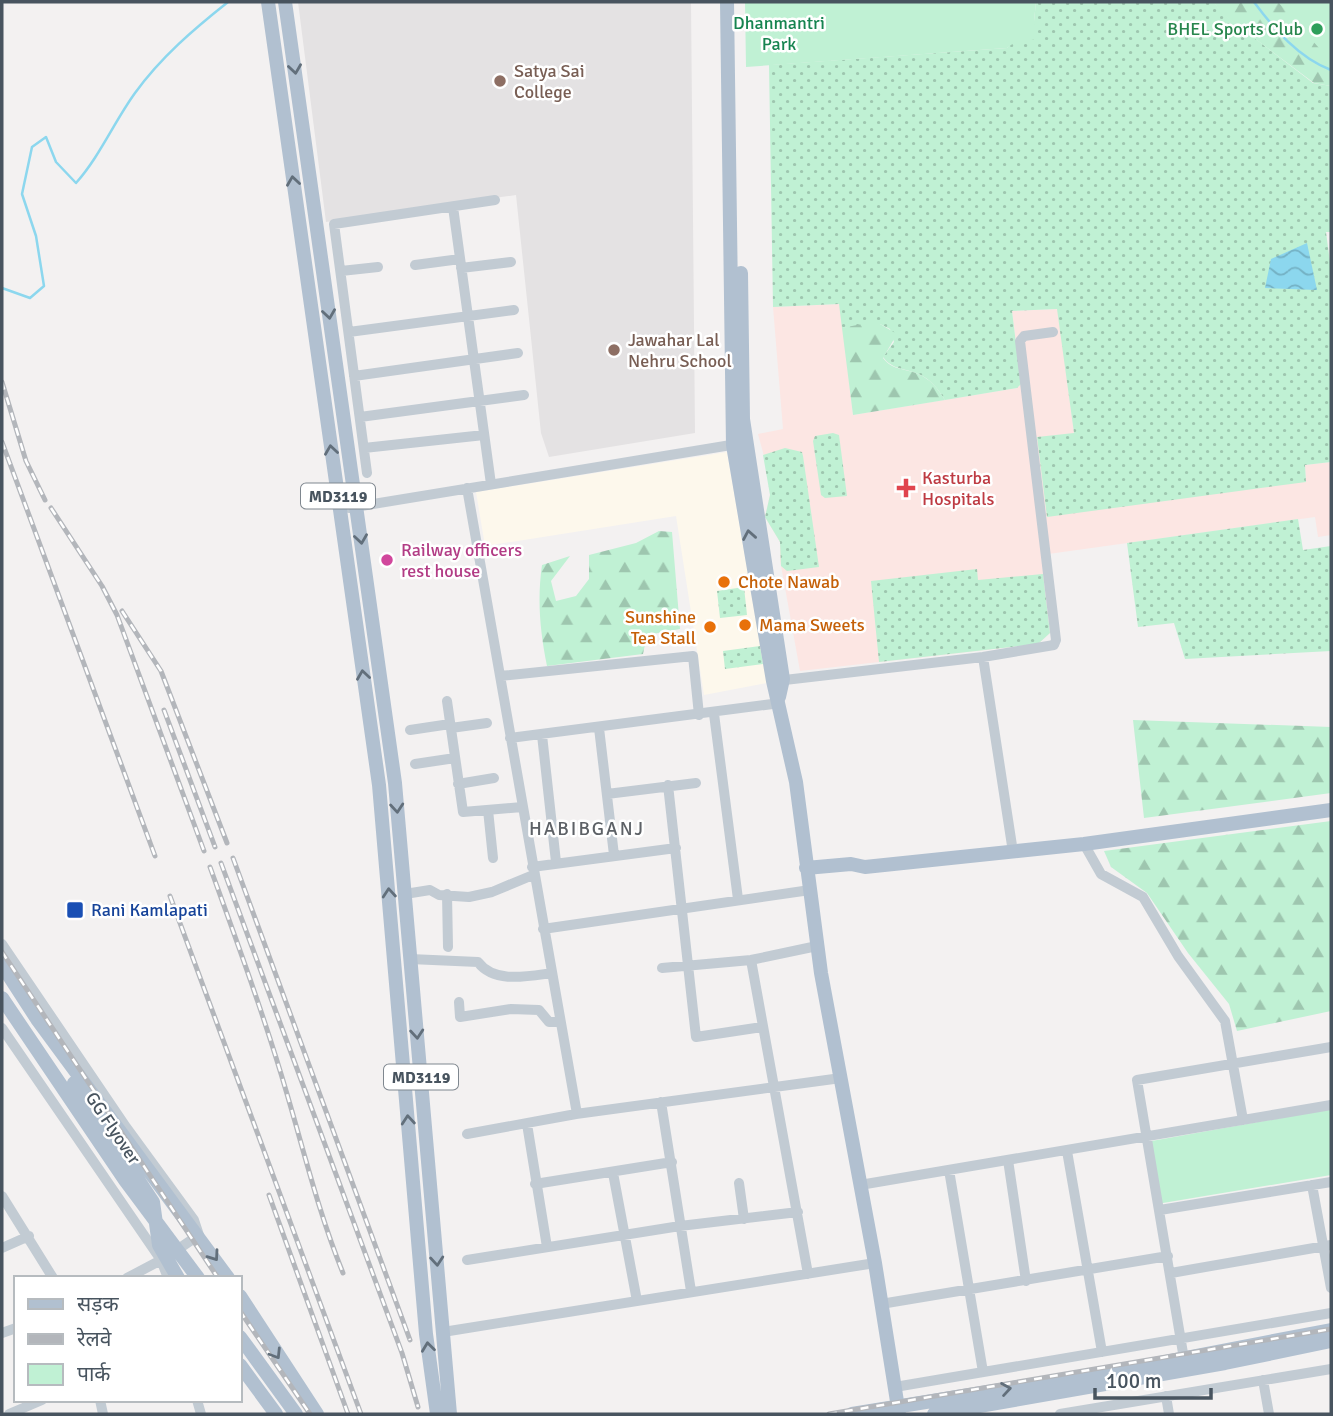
<svg xmlns="http://www.w3.org/2000/svg" width="1333" height="1416" font-family="Signika,'Noto Sans Devanagari',sans-serif">
<style>
.commercial{fill:#fdf8ec}
.education{fill:#e4e2e3}
.medical{fill:#fce6e3}
.grass{fill:url(#grass-dots)}
.forest{fill:url(#forest-firs)}
.park{fill:#c0f1d4}
.water{fill:url(#water-waves)}
.lines{fill:none;stroke-linecap:round;stroke-linejoin:round}
.stream{stroke:#8cd7ee;stroke-width:2.5}
.minor{stroke:#c2cbd3;stroke-width:10}
.major{stroke:#b1c0d0;stroke-width:14}
.rail-casing{stroke:#b3b6bb;stroke-width:5}
.rail{stroke:#fff;stroke-width:2.5;stroke-dasharray:8;stroke-linecap:butt}
.oneway{stroke:#626f7b}
.leisure-dot{fill:#2e9e5b;stroke:#fff;stroke-width:2.5}
.education-dot{fill:#8d6e63;stroke:#fff;stroke-width:2.5}
.health-dot{fill:#e0444e;stroke:#fff;stroke-width:2.5}
.hotel-dot{fill:#d1479c;stroke:#fff;stroke-width:2.5}
.food-dot{fill:#e8710a;stroke:#fff;stroke-width:2.5}
.transit-dot{fill:#1a4fb4;stroke:#fff;stroke-width:2.5}
.labels{text-anchor:middle;stroke-width:5;stroke-linejoin:round;paint-order:stroke}
.shield{fill:#fff;stroke:#7f878f;stroke-width:2}
.shield-label{font-size:16px;font-weight:bold;fill:#48545f}
.park-label{font-size:18px;fill:#168450;stroke:#fff}
.leisure-label{font-size:18px;fill:#27864d;stroke:#fff;text-anchor:end}
.education-label{font-size:18px;fill:#785e54;stroke:#fff;text-anchor:start}
.health-label{font-size:18px;fill:#be3a42;stroke:#fff;text-anchor:start}
.hotel-label{font-size:18px;fill:#b23c85;stroke:#fff;text-anchor:start}
.food-label{font-size:18px;fill:#c56008;stroke:#fff;text-anchor:start}
.transit-label{font-size:18px;fill:#164399;stroke:#fff;text-anchor:start}
.street-label{font-size:18px;fill:#48545f;stroke:#fff}
.neighbourhood-label{font-size:19px;letter-spacing:2px;fill:#5d6166;stroke:#fff}
</style>
<defs>
<pattern id="grass-dots" width="8" height="8" patternUnits="userSpaceOnUse" patternTransform="scale(1.75)"><rect width="8" height="8" fill="#c0f1d4"/><path d="M2 2h.1M6 6h.1" fill="none" stroke="#9ec6af" stroke-width="1.8" stroke-linecap="round"/></pattern>
<pattern id="forest-firs" width="22" height="20" patternUnits="userSpaceOnUse" patternTransform="scale(1.75)"><rect width="22" height="20" fill="#c0f1d4"/><path d="M5 1l3.5 6h-7zM16 11l3.5 6h-7z" fill="#9ec6af"/></pattern>
<pattern id="water-waves" width="16" height="10" patternUnits="userSpaceOnUse" patternTransform="scale(1.75)"><rect width="16" height="10" fill="#8cd7ee"/><path d="M0 5q4-4 8 0t8 0" fill="none" stroke="#74b1c4"/></pattern>
</defs>
<rect width="100%" height="100%" fill="#f3f1f1"/>
<path class="commercial" d="M727 452 767 683 704 695 676 516 485 546 476 492Z"/>
<path class="education" d="M298 2H691L695 433 549 457 541 433 516 195 326 222Z"/>
<path class="medical" d="M840 304 853 415 1017 388 1021 384 1012 311 1058 309 1074 433 1306 481 1305 465 1331 462V535L1318 537 1315 517 1041 555 1050 633 1038 644 800 671 780 560V542L765 517 770 495 769 475 758 434 783 429 773 307Z"/>
<path class="grass" d="M1036 2H1214L1222 13 1313 83 1331 86V232H1326L1331 270V462L1305 465 1306 482 1047 517 1037 437 1074 433 1057 309 1012 311 1021 384 1017 388 945 400C922 360 898 378 883 357L894 342 890 329 880 324 842 328 839 304 773 307 769 65 1007 48 1034 21Z
M833 433 839 435 847 496 825 498 821 495 813 441 815 436Z
M785 448 802 452 803 456 819 567 787 571 781 566 780 542 765 517 770 495 763 455Z
M1298 519 1303 550 1331 546V651L1185 659 1174 623 1138 627 1127 543Z
M977 569 978 580 1043 574 1050 633 1038 644 879 662 871 581Z
M744 587 747 615 720 618 717 591Z
M760 646 763 664 725 669 723 651Z"/>
<path class="forest" d="M1214 2H1302L1331 27V86L1314 83 1221 13Z
M862 324H880L897 334 883 358C898 378 922 360 945 400L853 415 842 328Z
M659 531 672 532 680 629 647 635 643 654 547 666C540 631 537 600 542 565L570 556 551 581 556 601 576 596 589 579V555L636 543Z
M1133 720 1331 727V793L1144 818Z
M1331 821V1011L1237 1031 1229 1004 1188 953 1147 893 1111 867 1104 851Z"/>
<path class="park" d="M745 2H1036L1034 21 1039 39 1015 42 1007 48 746 67Z
M1278 2H1331V58L1327 57Z
M1331 1109V1175L1157 1204 1146 1142Z"/>
<path class="water" d="M1307 243 1317 290 1265 288 1271 259Z"/>
<g class="lines">
<path class="stream" d="M1254 2C1274 29 1299 58 1331 70
M2 288 30 298 44 286 36 236 22 194 32 147 46 137 56 162 76 183C100 156 114 122 135 93 161 57 194 29 228 2"/>
<path class="minor" d="M453 207 491 484
M415 265 460 259
M461 268 511 262
M341 271 378 267
M349 332 514 310
M354 376 518 353
M360 417 524 395
M364 448 484 435
M367 473 334 224 495 200
M467 488 577 1114
M349 508 737 444
M983 657 1013 852
M500 676 693 656 699 715
M776 681 983 657 1054 645 1056 640 1020 341 1024 336 1053 332
M447 701 463 812 522 807
M714 714 738 899
M451 728 487 723
M599 728 614 855
M410 730 450 724
M542 735 556 862
M510 738 780 703
M415 764 455 758
M458 784 494 778
M668 785 696 1037 762 1027
M607 794 696 783
M488 810 493 858
M1084 844 1101 874 1143 897 1178 956 1225 1021 1243 1120
M532 867 676 848
M405 894 430 890 439 895 469 897 492 892 533 875
M447 894 448 947
M543 929 810 890
M2 944 126 1127 194 1220 199 1235 165 1258 127 1278
M410 959 478 962C494 984 529 976 552 973
M751 960 808 1274
M662 968 751 960 817 946
M459 1002 460 1017 511 1009 539 1010 549 1022H560
M2 1028 161 1260 168 1278
M661 1102 691 1291
M527 1124 547 1247
M467 1134 576 1114 841 1078
M1067 1151 1102 1352
M1008 1160 1026 1281
M949 1170 983 1372
M613 1173 637 1301
M739 1183 744 1219
M535 1184 672 1162
M860 1185 1331 1105
M1312 1185 1331 1288
M2 1196 53 1278
M1160 1210 1331 1182
M2 1248 29 1236
M467 1260 680 1226 798 1212
M1171 1273 1331 1245
M881 1304 1168 1256
M443 1332 875 1263
M2 1333 16 1328
M1184 1359 1137 1080 1331 1047
M1263 1380 1269 1414
M895 1387 1331 1313
M1166 1396 1169 1414
M100 1400 103 1414
M197 1400 201 1414
M9 1414 42 1400
M1060 1414 1331 1369"/>
<path class="major" d="M268 2 379 785 426 1334 437 1414
M285 2 395 783 450 1414
M727 2 733 445 773 681 796 782 821 973 875 1263 899 1414
M741 273 743 419 783 679 779 697
M806 868 851 864 865 867 1084 844 1331 810
M2 965 37 1019 228 1278
M2 998 125 1180 198 1278
M74 1083 153 1202 159 1245 178 1278
M240 1296 317 1414
M240 1337 296 1414
M240 1365 276 1414
M852 1414 1118 1371 1331 1330
M934 1414 1225 1363 1331 1341"/>
<defs>
<path id="rail" d="M2 382 26 461 45 500
M2 442 155 856
M51 508 102 586 117 615 204 851
M122 611 161 671 227 843
M164 710 215 847
M233 858 410 1340
M221 863 402 1353 418 1407
M210 867C237 942 265 1018 287 1094 305 1155 319 1214 343 1273
M170 896 361 1414
M2 952 218 1278
M269 1195 348 1414
M240 1311 310 1414
M829 1414 1331 1329"/>
</defs>
<use href="#rail" class="rail-casing"/>
<use href="#rail" class="rail"/>
</g>
<defs><path id="oneway-chevron" d="M-2-3.5L2.5 0L-2 3.5" fill="none" stroke-width="1.6" stroke-linecap="round" stroke-linejoin="round" transform="scale(1.75)"/></defs>
<g class="oneway">
<use href="#oneway-chevron" transform="translate(295 69) rotate(82)"/>
<use href="#oneway-chevron" transform="translate(293 181) rotate(-98)"/>
<use href="#oneway-chevron" transform="translate(329 314) rotate(82)"/>
<use href="#oneway-chevron" transform="translate(331 450) rotate(-98)"/>
<use href="#oneway-chevron" transform="translate(749 535) rotate(-100)"/>
<use href="#oneway-chevron" transform="translate(361 539) rotate(82)"/>
<use href="#oneway-chevron" transform="translate(363 675) rotate(-98)"/>
<use href="#oneway-chevron" transform="translate(397 808) rotate(85)"/>
<use href="#oneway-chevron" transform="translate(389 893) rotate(-95)"/>
<use href="#oneway-chevron" transform="translate(417 1034) rotate(85)"/>
<use href="#oneway-chevron" transform="translate(408 1120) rotate(-95)"/>
<use href="#oneway-chevron" transform="translate(214 1256) rotate(55)"/>
<use href="#oneway-chevron" transform="translate(437 1261) rotate(85)"/>
<use href="#oneway-chevron" transform="translate(428 1347) rotate(-97)"/>
<use href="#oneway-chevron" transform="translate(276 1354) rotate(58)"/>
<use href="#oneway-chevron" transform="translate(1006 1389) rotate(-9)"/>
</g>
<circle class="leisure-dot" cx="1317" cy="29" r="7"/>
<g class="education-dot">
<circle cx="500" cy="81" r="7"/>
<circle cx="614" cy="350" r="7"/>
</g>
<path class="health-dot" d="M902.5 477.5h7v7h7v7h-7v7h-7v-7h-7v-7h7z"/>
<circle class="hotel-dot" cx="387" cy="560" r="7"/>
<g class="food-dot">
<circle cx="724" cy="582" r="7"/>
<circle cx="745" cy="625" r="7"/>
<circle cx="710" cy="627" r="7"/>
</g>
<rect class="transit-dot" x="66" y="901" width="18" height="18" rx="3.5"/>
<g class="labels">
<g class="shield">
<rect x="301" y="483.5" width="74" height="25" rx="5"/>
<rect x="384" y="1064.5" width="74" height="25" rx="5"/>
</g>
<g class="shield-label">
<text x="338" y="502">MD3119</text>
<text x="421" y="1083">MD3119</text>
</g>
<g class="park-label">
<text x="779" y="29">Dhanmantri<tspan x="779" dy="21">Park</tspan></text>
</g>
<g class="leisure-label">
<text x="1303" y="35">BHEL Sports Club</text>
</g>
<g class="education-label">
<text x="514" y="77">Satya Sai<tspan x="514" dy="21">College</tspan></text>
<text x="628" y="346">Jawahar Lal<tspan x="628" dy="21">Nehru School</tspan></text>
</g>
<g class="health-label">
<text x="922" y="484">Kasturba<tspan x="922" dy="21">Hospitals</tspan></text>
</g>
<g class="hotel-label">
<text x="401" y="556">Railway officers<tspan x="401" dy="21">rest house</tspan></text>
</g>
<g class="food-label">
<text x="738" y="588">Chote Nawab</text>
<text x="696" y="623" text-anchor="end">Sunshine<tspan x="696" dy="21">Tea Stall</tspan></text>
<text x="759" y="631">Mama Sweets</text>
</g>
<g class="transit-label">
<text x="91" y="916">Rani Kamlapati</text>
</g>
<g class="street-label">
<text transform="translate(113 1128) rotate(56)" y="6">GG Flyover</text>
</g>
<g class="neighbourhood-label">
<text x="587" y="835">HABIBGANJ</text>
</g>
</g>
<rect width="1333" height="1416" fill="none" stroke="#48545f" stroke-width="7"/>
<rect x="14" y="1276" width="228" height="126" fill="#ffffff" stroke="#b6bbbf" stroke-width="2"/>
<rect x="28" y="1299" width="35" height="10" fill="#b1c0d0" stroke="#b6bbbf" stroke-width="2"/>
<text x="77" y="1311" font-size="21" fill="#48545f">सड़क</text>
<rect x="28" y="1334" width="35" height="10" fill="#b3b6bb" stroke="#b6bbbf" stroke-width="2"/>
<text x="77" y="1346" font-size="21" fill="#48545f">रेलवे</text>
<rect x="28" y="1364" width="35" height="21" fill="#c0f1d4" stroke="#b6bbbf" stroke-width="2"/>
<text x="77" y="1381" font-size="21" fill="#48545f">पार्क</text>
<path d="M1095 1388v10h116v-10" fill="none" stroke="#48545f" stroke-width="3.5"/>
<text x="1106" y="1388" font-size="21" fill="#48545f" stroke="#ffffff" stroke-width="5" paint-order="stroke">100 m</text>
</svg>
